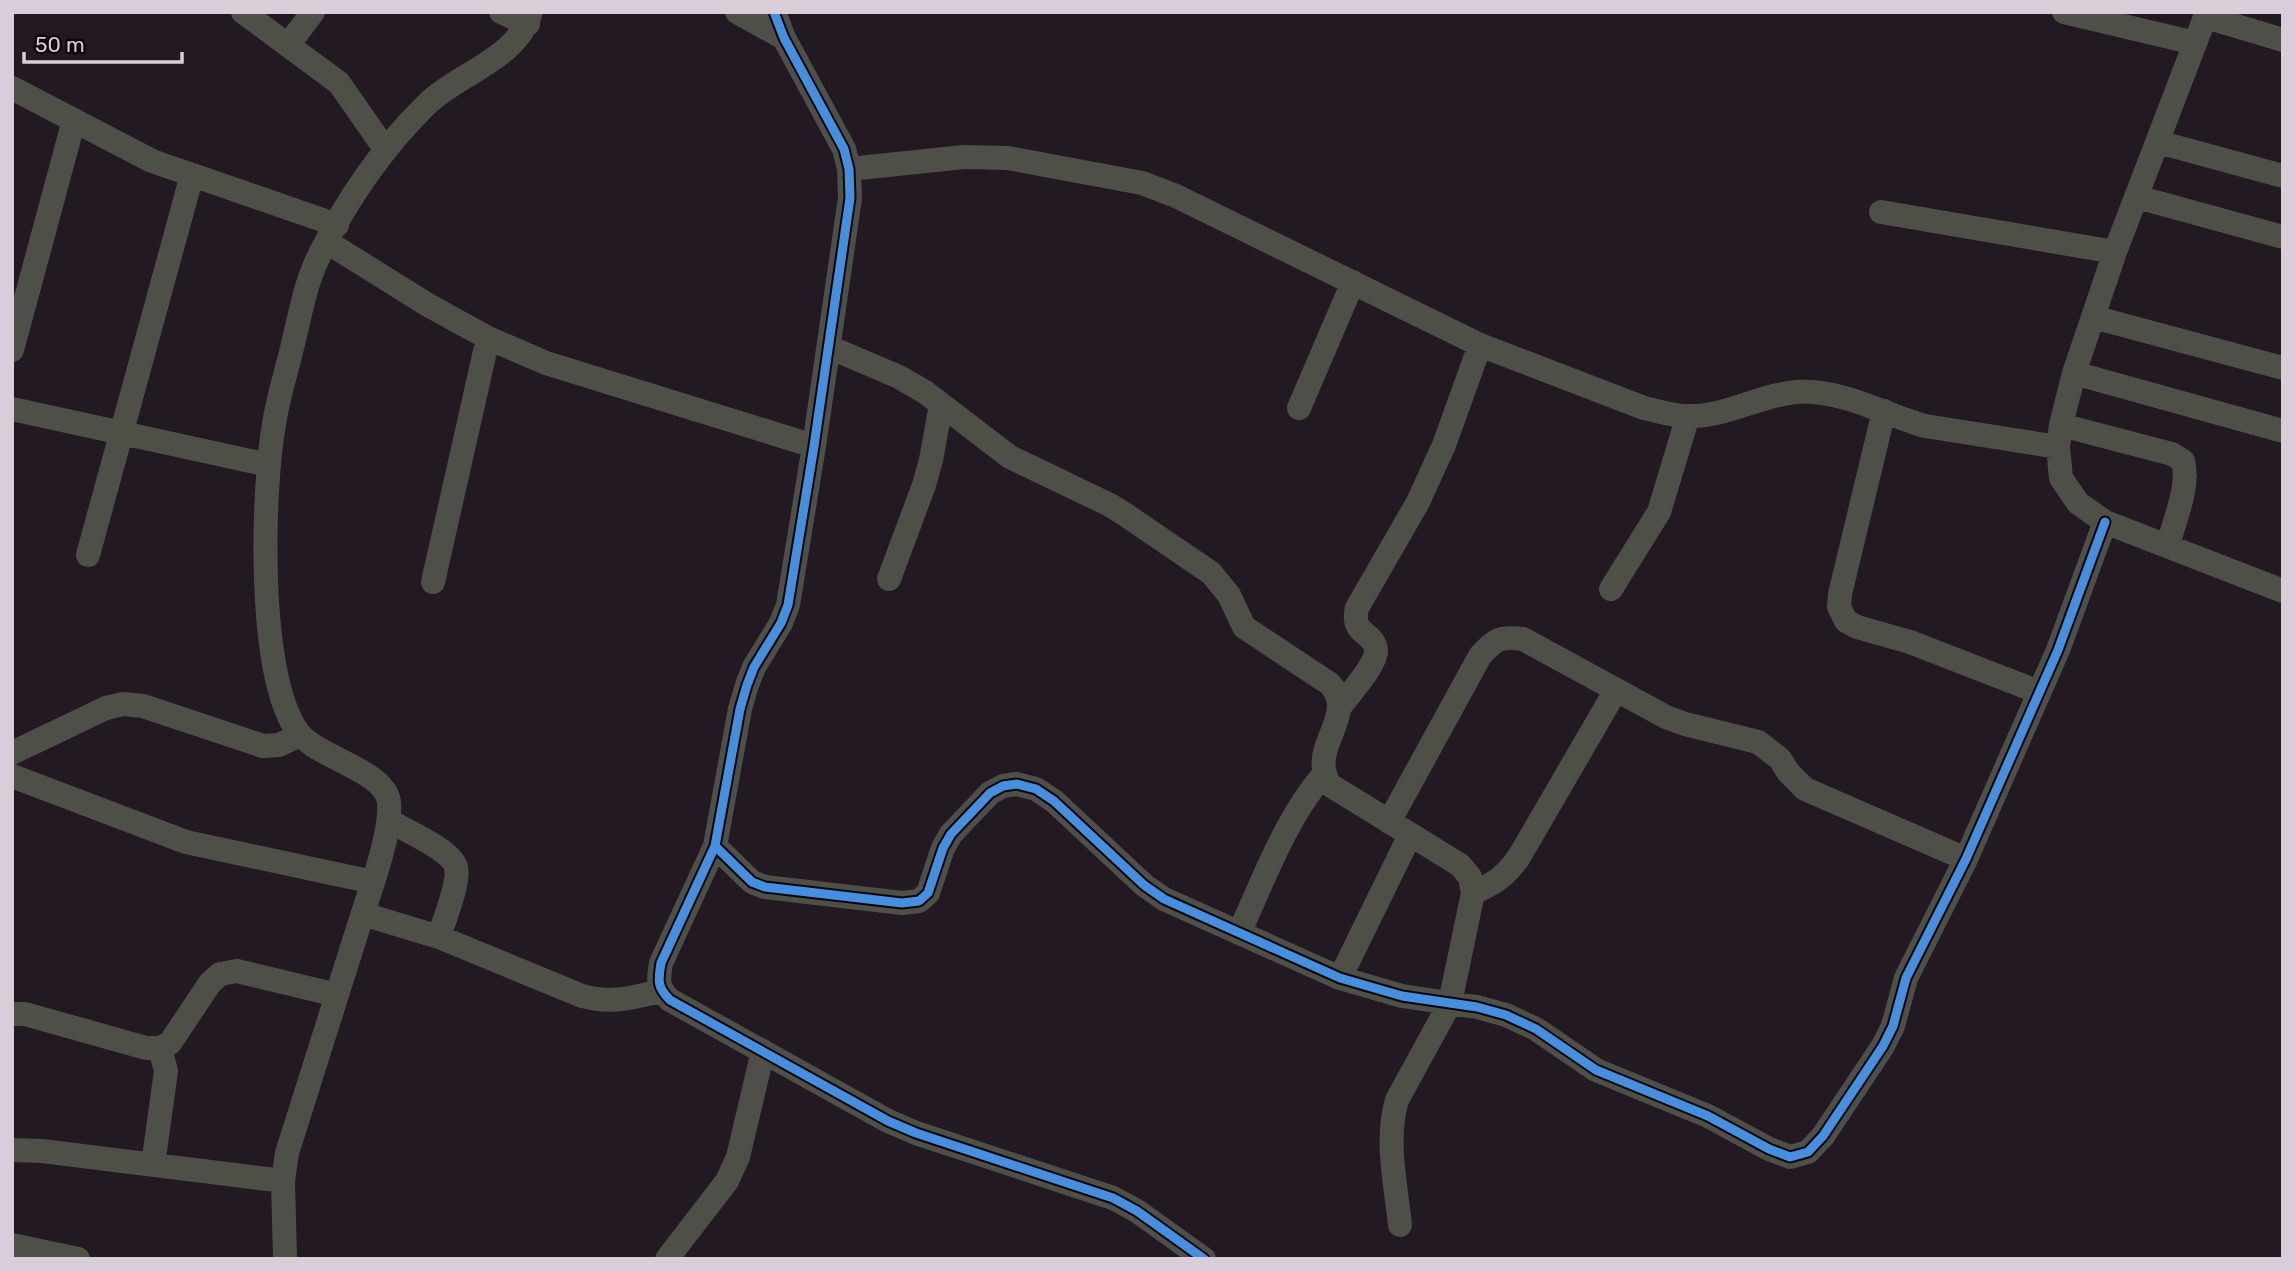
<svg xmlns="http://www.w3.org/2000/svg" width="2295" height="1271" font-family="Rubik,sans-serif">
<style>
.lines{fill:none;stroke-linecap:round;stroke-linejoin:round}
.minor{stroke:#4e5048;stroke-width:24}
.cycleway-casing{stroke:#0b050b;stroke-width:13}
.cycleway{stroke:#468fdf;stroke-width:9}
</style>
<rect width="100%" height="100%" fill="#221923"/>
<g class="lines">
<path class="minor" d="M243 12 339 83 385 149
M501 12 528 24
M737 12 784 38
M774 12 784 38 844 149 849 169 850 198 814 446 788 605 781 623 754 667 747 685 740 709 715 846 661 963C658 981 657 987 670 1000L888 1121 916 1133 1113 1198 1137 1211 1204 1259
M2064 12 2195 43
M2207 12 2115 252 2074 373 2061 425 2058 447 2061 478 2078 503 2105 522 2283 591
M2206 17 2283 40
M288 45 313 12
M12 88 152 161 337 225
M2158 142 2283 176
M849 169 964 157 1008 158 1142 183 1176 196 1480 345 1644 408C1658 411 1672 416 1686 416 1724 418 1759 395 1796 392 1842 389 1883 414 1925 426L2058 447
M2137 197 2283 237
M1881 212 2115 252
M327 242 428 305 488 338 546 363 814 446
M2093 317 2283 368
M829 347 899 377 925 392 1010 457 1110 505 1126 515 1211 573 1229 595 1244 627 1330 684C1359 717 1306 747 1330 785L1460 865 1470 877 1473 893 1450 1003 1397 1100C1385 1140 1396 1185 1400 1225
M12 350 74 120
M2074 373 2283 431
M1299 408 1353 282
M12 409 269 465
M1884 411 1840 594 1839 607 1846 621 1857 627 1910 642 2039 692
M2061 425 2172 454 2183 461C2190 487 2174 520 2168 546
M88 555 192 175
M889 579 924 485 931 460 941 405
M433 582 488 338
M1611 589 1659 512 1688 416
M1339 708C1348 696 1376 665 1376 651 1375 631 1350 636 1357 608L1418 502 1444 445 1480 345
M12 753 106 708 123 704 143 706 263 746 279 745 300 735
M12 776 186 842 373 882
M389 821C405 830 451 850 456 867 460 882 444 920 439 937
M1389 822 1480 656C1495 639 1500 636 1523 639L1666 717 1685 724 1758 742 1780 759 1788 772 1805 789 1966 859
M715 846 752 882 765 887 902 903 919 901 928 893 943 848 951 834 990 793 1003 786 1017 784 1036 789 1054 801 1144 885 1164 899 1340 978 1402 996 1477 1007 1506 1015 1536 1029 1596 1070 1708 1116 1769 1149 1790 1157 1808 1152 1823 1136 1883 1046 1893 1026 1906 978 1966 859 2058 650 2105 522
M1473 893C1495 883 1505 877 1519 857L1616 690
M363 914 439 937 582 996C613 1004 630 998 661 991
M1239 933C1264 879 1285 820 1323 775
M1340 978 1410 835
M12 1014H25L146 1048H160L170 1043 210 983 220 974 237 971 337 995
M12 1150 42 1151 283 1181
M153 1165 166 1071 160 1048
M12 1245 78 1259
M285 1259 283 1181 287 1153C311 1076 336 999 360 922 370 891 392 832 389 802 385 770 317 758 298 732 257 676 262 493 274 424 278 398 286 373 292 348 300 316 305 283 320 254 346 201 383 147 426 105 458 73 517 60 531 12
M667 1259 727 1181 738 1157 763 1051"/>
<defs>
<path id="cycleway" d="M774 12 784 38 844 149 849 169 850 198 814 446 788 605 781 623 754 667 747 685 740 709 715 846 661 963C658 981 657 987 670 1000L888 1121 916 1133 1113 1198 1137 1211 1204 1259
M715 846 752 882 765 887 902 903 919 901 928 893 943 848 951 834 990 793 1003 786 1017 784 1036 789 1054 801 1144 885 1164 899 1340 978 1402 996 1477 1007 1506 1015 1536 1029 1596 1070 1708 1116 1769 1149 1790 1157 1808 1152 1823 1136 1883 1046 1893 1026 1906 978 1966 859 2058 650 2105 522"/>
</defs>
<use href="#cycleway" class="cycleway-casing"/>
<use href="#cycleway" class="cycleway"/>
</g>
<rect width="2295" height="1271" fill="none" stroke="#d9cdd9" stroke-width="28"/>
<path d="M24 52v10h158v-10" fill="none" stroke="#d9cdd9" stroke-width="3.5"/>
<text x="35" y="52" font-size="21" fill="#d9cdd9" stroke="#0b050b" stroke-width="5" paint-order="stroke">50 m</text>
</svg>
